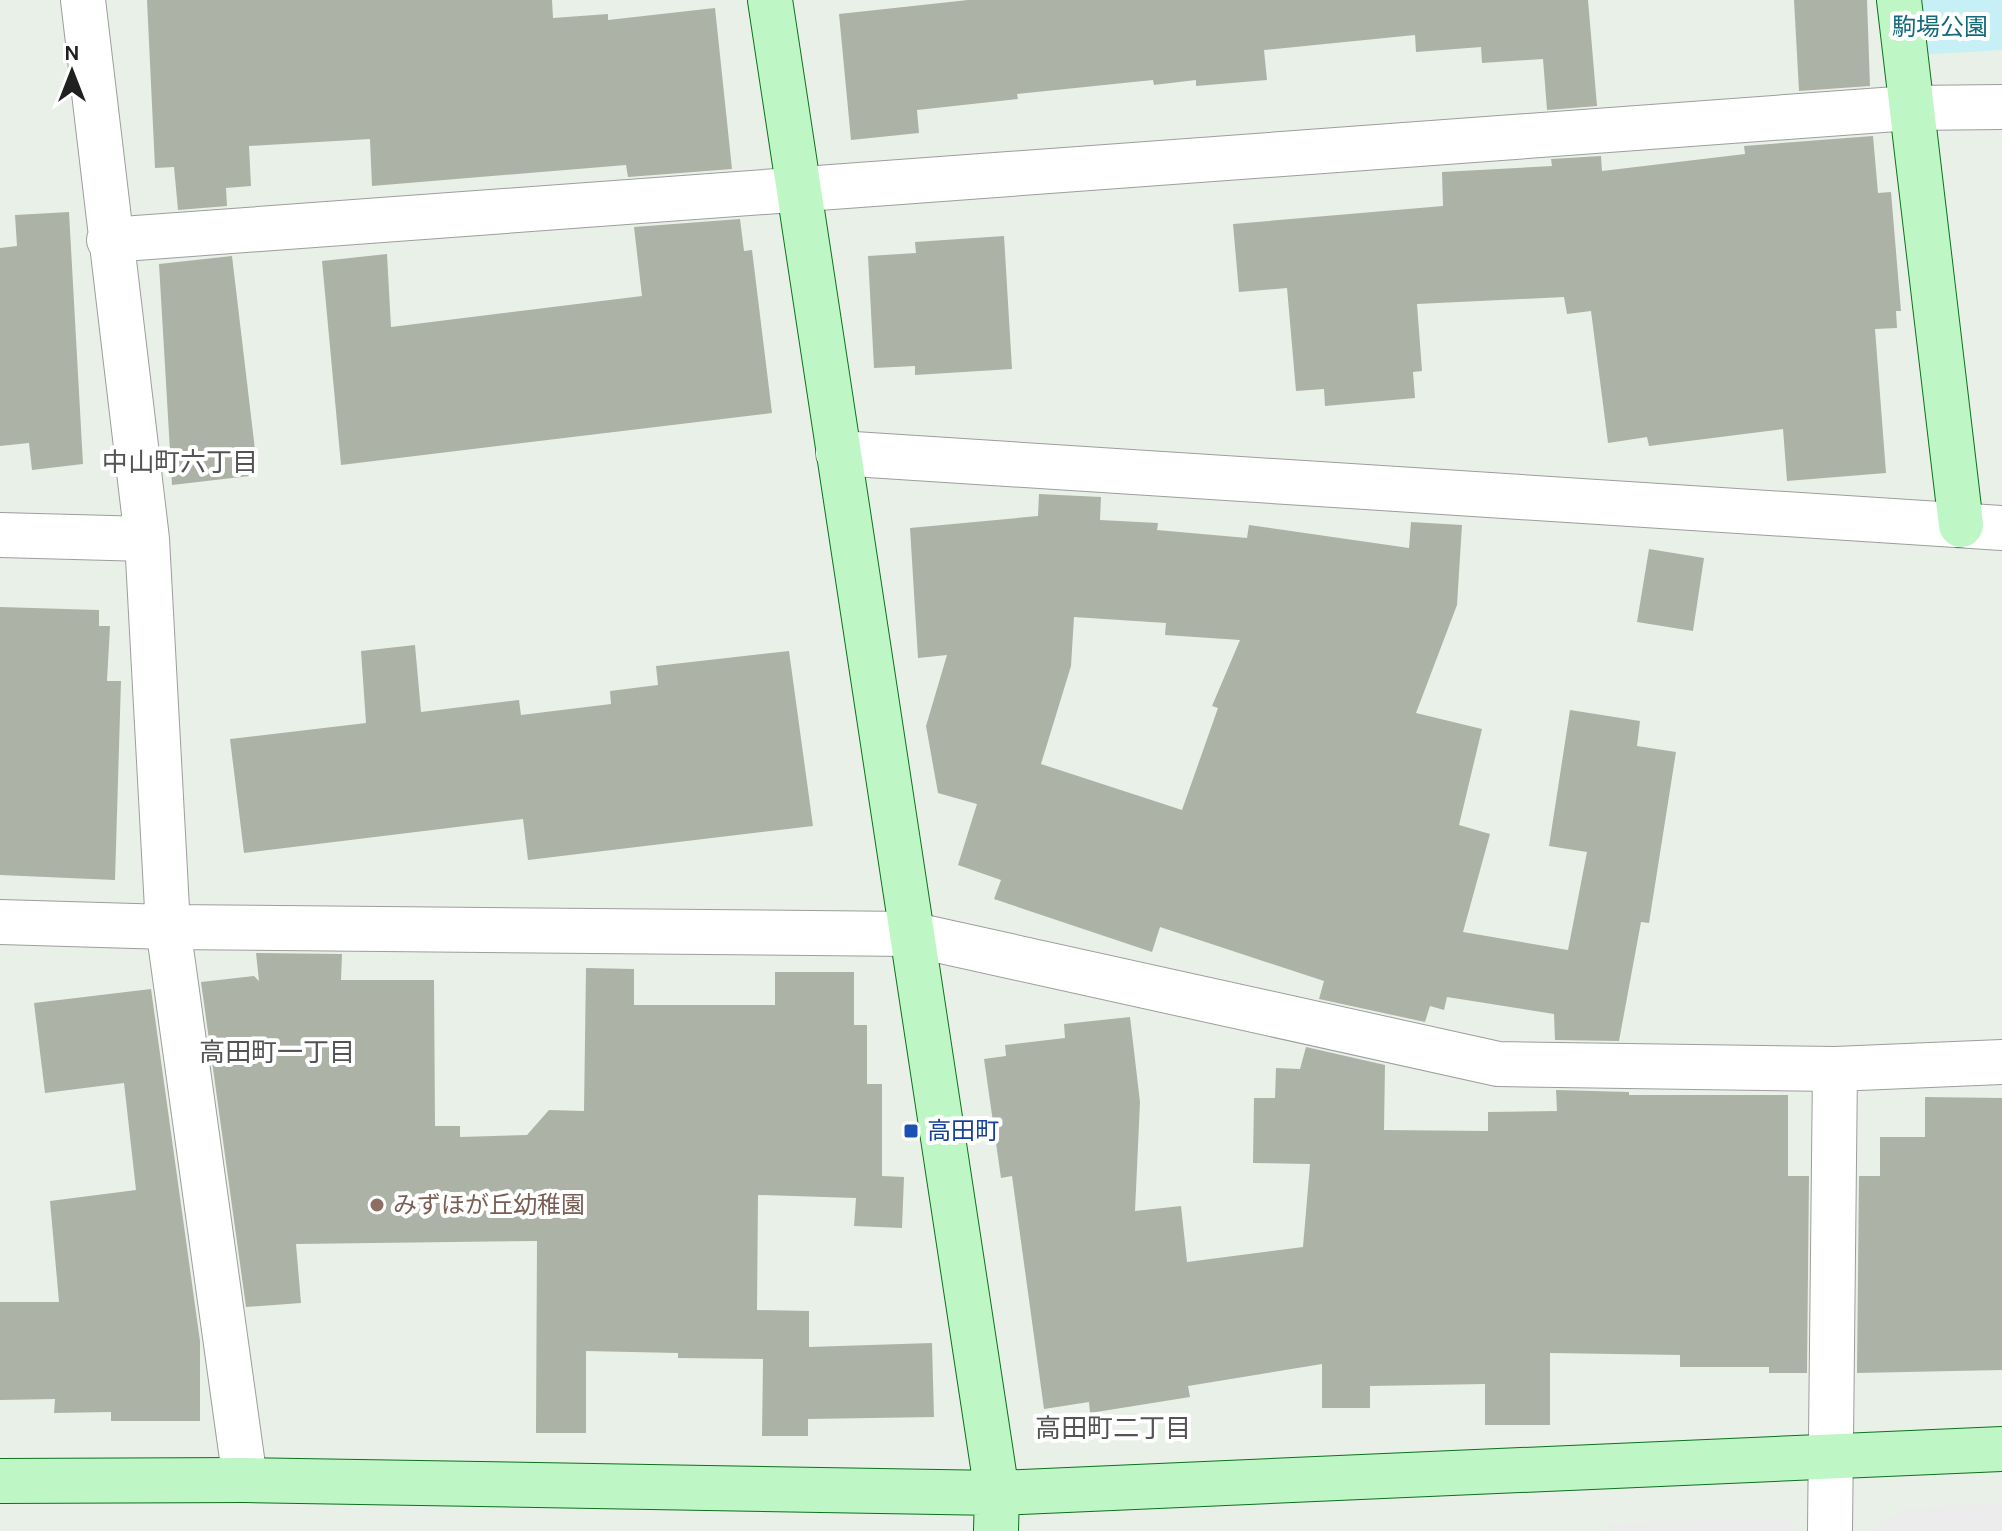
<svg xmlns="http://www.w3.org/2000/svg" width="2002" height="1531" font-family="Karla,'Noto Sans JP',sans-serif">
<style>
.park{fill:#c7eff6}
.parking{fill:#ececec}
.building{fill:#acb2a6;fill-rule:evenodd}
.lines{fill:none;stroke-linecap:round;stroke-linejoin:round}
.street-casing{stroke:#9d9d9d;stroke-width:46}
.secondary-casing{stroke:#0c711e;stroke-width:46}
.street{stroke:#fff;stroke-width:44}
.secondary{stroke:#bff6c5;stroke-width:44}
.transit-dot{fill:#1a4fb4;stroke:#fff;stroke-width:3}
.education-dot{fill:#8d6e63;stroke:#fff;stroke-width:3}
.labels{text-anchor:middle;stroke-width:8;stroke-linejoin:round;paint-order:stroke}
.park-label{font-size:24px;fill:#136a79;stroke:#fff}
.transit-label{font-size:24px;fill:#164399;stroke:#fff;text-anchor:start}
.education-label{font-size:24px;fill:#785e54;stroke:#fff;text-anchor:start}
.neighbourhood-label{font-size:26px;fill:#535353;stroke:#fff}
</style>
<rect width="100%" height="100%" fill="#e9f0e7"/>
<path class="park" d="M1911 0H2002V50L1916 55Z"/>
<path class="parking" d="M2002 1504V1531H1870L1910 1507Z
M1785 1519 1801 1531H1606V1523Z"/>
<path class="building" d="M147 0H552L553 18 608 14V20L715 8 732 169 628 177 626 165 372 186 370 139 249 146 251 186 226 188 227 206 178 210 174 167 155 168Z
M968 0H1588L1597 106 1547 110 1543 59 1482 63 1481 47 1416 52 1415 35 1264 50 1267 80 1196 86V80L1154 85 1153 80 1017 94 1018 99 917 110 919 133 851 140 839 14Z
M1794 0H1867L1870 86 1799 91Z
M1873 136 1878 193 1891 192 1901 311H1896L1897 328 1875 329 1886 473 1787 481 1783 429 1649 446 1647 437 1608 443 1591 311 1567 314 1564 297 1417 304 1422 371 1413 372 1415 398 1325 406 1324 389 1296 391 1287 288 1239 292 1233 224 1443 206 1442 172 1552 166 1551 159 1601 156 1602 171 1745 154 1744 146Z
M69 212 83 464 32 470 29 443 0 446V248L17 246 15 215Z
M740 219 744 251 752 250 772 413 341 465 322 261 387 254 391 327 642 296 634 227Z
M1004 236 1012 369 915 375V366L874 368 868 256 916 253 915 242Z
M232 256 258 475 172 485 159 264Z
M1039 494 1101 497 1100 520 1158 523 1157 530 1247 538 1249 525 1409 548 1411 522 1462 525 1457 605 1416 713 1482 729 1459 825 1490 834 1463 932 1568 950 1587 852 1549 846 1570 710 1640 721 1637 746 1676 752 1649 923 1641 922 1619 1041 1555 1040 1554 1014 1447 997 1444 1010 1430 1006 1425 1022 1319 999 1324 981 1160 927 1152 952 994 899 1001 880 958 865 977 804 938 793 926 726 947 655 918 658 910 528 1038 516ZM1074 617 1166 623 1165 635 1240 640 1212 706 1218 708 1182 810 1041 764 1071 666Z
M1649 549 1704 558 1693 631 1637 622Z
M0 607 99 610V626H110L107 681H121L115 880 0 875Z
M415 645 421 712 519 700 521 715 611 704 610 691 658 685 656 666 789 651 813 826 528 860 523 819 244 853 230 739 366 723 361 651Z
M256 953 342 954 341 980H434L435 1126H460V1137L527 1135 549 1110 584 1111 586 968 634 969V1005H775V972H854V1025H867V1084H882V1176L904 1177 902 1228 854 1226 856 1198 758 1195 757 1310 809 1311V1347L932 1343 934 1417 808 1419V1436H762L763 1359 678 1358V1353L586 1351V1433H536L537 1241 296 1244 301 1303 246 1307 201 982 254 976 259 981Z
M151 989 200 1341V1421H111V1412L54 1413 55 1399 0 1400V1302H59L50 1201 136 1190 124 1083 45 1093 34 1003Z
M1130 1017 1140 1102 1135 1211 1181 1206 1187 1262 1303 1247 1310 1164 1253 1163 1254 1098H1275L1276 1068 1300 1069 1306 1047 1385 1065 1384 1130 1488 1131V1112L1557 1111 1556 1090 1629 1092V1095H1788V1176H1809L1807 1373H1769V1367H1680V1355L1550 1353V1425H1485V1384L1370 1386V1408H1322V1364L1188 1386 1190 1397 1090 1413 1089 1402 1044 1409 1012 1176 1001 1178 984 1059 1006 1056 1005 1045 1065 1038 1064 1024Z
M1925 1097 2002 1098V1370L1857 1373 1859 1176H1880V1137H1925Z"/>
<g class="lines">
<defs>
<path id="street" d="M83 0 147 539 168 927 245 1480
M109 240 1910 108 2002 107
M838 453 2002 528
M0 535 147 539
M0 922 168 927 910 934 1498 1064 1835 1069 2002 1062
M1830 1531 1835 1069"/>
<path id="secondary" d="M770 0 997 1493 996 1531
M1899 0 1961 525
M0 1481 245 1480 997 1493 2002 1449"/>
</defs>
<use href="#street" class="street-casing"/>
<use href="#secondary" class="secondary-casing"/>
<use href="#street" class="street"/>
<use href="#secondary" class="secondary"/>
</g>
<rect class="transit-dot" x="903" y="1123" width="16" height="16" rx="4"/>
<circle class="education-dot" cx="377" cy="1205" r="8"/>
<g class="labels">
<g class="park-label">
<text x="1940" y="35">駒場公園</text>
</g>
<g class="transit-label">
<text x="927" y="1139">高田町</text>
</g>
<g class="education-label">
<text x="393" y="1213">みずほが丘幼稚園</text>
</g>
<g class="neighbourhood-label">
<text x="180" y="471">中山町六丁目</text>
<text x="277" y="1061">高田町一丁目</text>
<text x="1113" y="1437">高田町二丁目</text>
</g>
</g>
<g transform="translate(72 72)" stroke="#ffffff" stroke-width="6" paint-order="stroke">
<path d="M0-6L14 30L0 20L-14 30Z" fill="#202020"/>
<text y="-12" font-size="22" font-weight="bold" text-anchor="middle" fill="#202020">N</text>
</g>
</svg>
